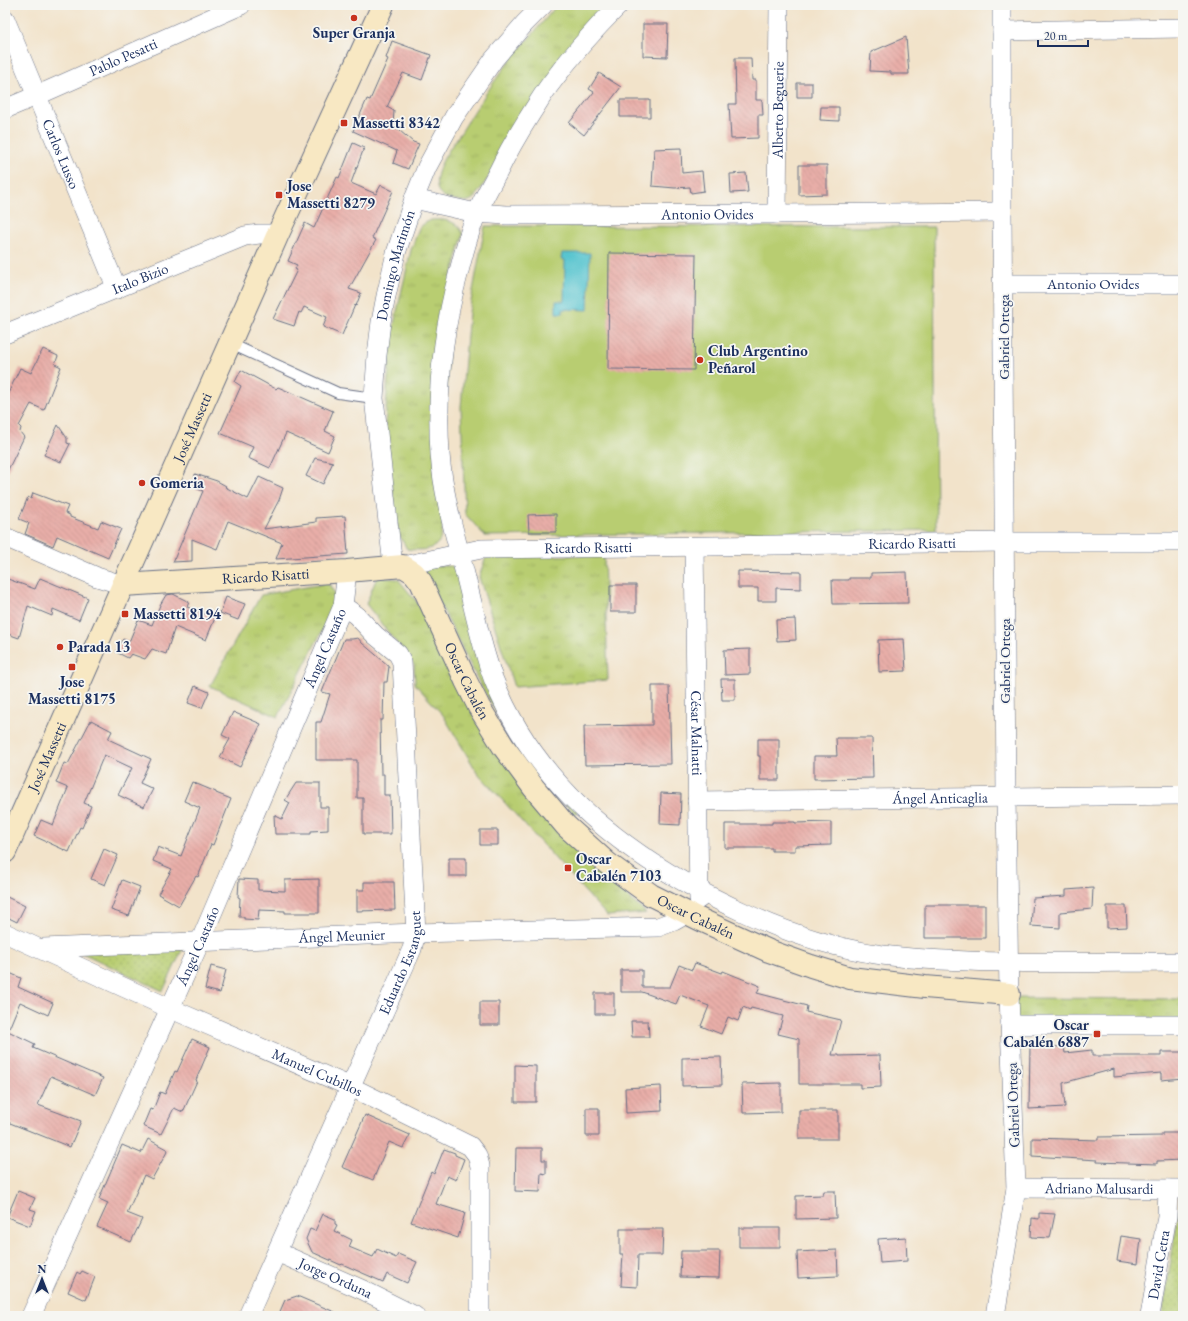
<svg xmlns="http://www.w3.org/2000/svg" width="1188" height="1321" font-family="'EB Garamond',serif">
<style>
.grass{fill:url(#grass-tufts);stroke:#6a7e68}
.park{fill:url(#park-dots);stroke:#6a7e68}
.pitch{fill:#b8cd71;stroke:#6a7e68}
.water{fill:#57c4cf;stroke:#397a96}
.building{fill:url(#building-back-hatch)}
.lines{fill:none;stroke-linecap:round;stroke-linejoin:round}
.lane-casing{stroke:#666e84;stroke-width:12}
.street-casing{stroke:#666e84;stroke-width:20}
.secondary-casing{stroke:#666e84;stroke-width:24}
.lane{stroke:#fff;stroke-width:10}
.street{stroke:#fff;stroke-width:19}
.secondary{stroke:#f8e8c3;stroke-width:22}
.poi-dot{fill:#c8321e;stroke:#f6f6f2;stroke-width:1.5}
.labels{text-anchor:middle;stroke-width:3.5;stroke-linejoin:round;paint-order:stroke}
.poi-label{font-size:15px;font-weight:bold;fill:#1b2f5e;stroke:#f6f6f2;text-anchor:start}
.street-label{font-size:15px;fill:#1b2f5e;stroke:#f6f6f2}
</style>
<defs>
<pattern id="grass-tufts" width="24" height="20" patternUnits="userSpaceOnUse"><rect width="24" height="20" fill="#b8cd71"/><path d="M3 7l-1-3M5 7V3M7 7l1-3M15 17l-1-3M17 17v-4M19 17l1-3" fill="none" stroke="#9eb064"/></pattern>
<pattern id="park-dots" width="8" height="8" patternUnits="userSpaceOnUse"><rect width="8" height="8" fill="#b8cd71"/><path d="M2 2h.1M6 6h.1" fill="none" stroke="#9eb064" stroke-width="1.8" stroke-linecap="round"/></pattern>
<pattern id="building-back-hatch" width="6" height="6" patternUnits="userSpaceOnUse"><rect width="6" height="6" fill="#e8aea8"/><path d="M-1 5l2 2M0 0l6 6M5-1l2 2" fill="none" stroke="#c69693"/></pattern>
</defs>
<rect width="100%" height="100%" fill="#f6f6f2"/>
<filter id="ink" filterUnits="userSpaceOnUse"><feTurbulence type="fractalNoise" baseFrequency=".025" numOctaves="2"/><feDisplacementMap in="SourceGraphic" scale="8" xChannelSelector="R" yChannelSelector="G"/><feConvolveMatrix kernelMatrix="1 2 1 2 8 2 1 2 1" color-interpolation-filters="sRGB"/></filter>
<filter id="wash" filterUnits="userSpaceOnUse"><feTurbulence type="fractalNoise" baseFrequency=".012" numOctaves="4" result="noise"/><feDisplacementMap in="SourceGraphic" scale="16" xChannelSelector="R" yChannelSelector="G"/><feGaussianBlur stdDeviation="0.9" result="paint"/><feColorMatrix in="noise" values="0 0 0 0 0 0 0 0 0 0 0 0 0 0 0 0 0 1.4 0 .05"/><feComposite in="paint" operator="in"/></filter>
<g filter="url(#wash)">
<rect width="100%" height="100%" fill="#f2e3ca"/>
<path class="grass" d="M557 5H607L475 197C469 203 464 202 456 200 440 198 433 190 438 173 442 158 453 144 462 131 476 108 491 85 508 63 524 43 541 25 557 5Z
M431 220C444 219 457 220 463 234L451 280 442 506C443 536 446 554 407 549L398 533 385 428 387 389 392 333 411 250 419 228 425 223Z
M604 555 608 680 514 687 479 577 486 557Z
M421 566H454L509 719 581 809 575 815 530 764 504 725 481 686Z
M377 577 398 579 416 601 577 853 646 913 607 916 477 772 443 715 415 684 414 665 366 604Z
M328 583 337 597 325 625 278 717 210 686 261 595Z
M1013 998 1183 999V1020H1015Z"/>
<path class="park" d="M183 948 163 991 76 950Z
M1181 1197H1183V1316H1162Z"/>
<path class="pitch" d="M485 226 934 227 936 530 485 536 465 514 461 407 469 312Z"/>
<path class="water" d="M562 253H590L588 310 563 309V313H556V301H564L565 260 561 259Z"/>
<g id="blocks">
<path class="building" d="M643 24H668L667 57 643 56Z
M906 37 909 74H891V72L870 71 871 52Z
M392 41 431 55 422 80 403 73 387 107 394 111 393 125 413 142 419 144 408 169 393 163 397 151 353 131 367 99 370 100 388 59 386 58Z
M735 58H751L752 80H756V100H762L763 115H758V138L731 139 729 104H736Z
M599 73 621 87 584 135 569 123 594 92 589 89Z
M797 83H812V97H797Z
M620 100H650V117H620Z
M821 107H839V121L820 120Z
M353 143 364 148 351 183 376 194 381 185 393 191 372 238 376 240 349 289 361 293 356 306 355 305 342 335 323 327 327 317 304 307 301 313 299 312 294 326 273 319 297 270 295 269 297 265 288 261 296 243 305 223 314 228 337 177 339 178Z
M681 148 682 173 702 171 704 191 691 193 690 187 675 188 652 186 654 149Z
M799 165H827V194L799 195Z
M746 173 748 192 731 193 730 174Z
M609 253 696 254 694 370 608 369Z
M43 349 58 356 55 364 61 367 44 410 31 404 19 426 21 428 20 432 24 437 5 476V400L20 368 31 373Z
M241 370 276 389 278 387 333 411 325 431 335 436 328 452 286 433 270 468 248 458 253 447 220 433 241 386 235 382Z
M58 425 67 438V443L70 444 61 462 44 455Z
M315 458 333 462 323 484 306 476Z
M195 474 217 481 226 486 225 487 248 499 259 477 283 488 279 500 264 529 316 522V518L345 516 348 554 276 559 282 543 228 521 217 549 192 539V561L173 562 203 491 195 488Z
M33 493 68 506 65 513 70 515V517L98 528 101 521 121 529 108 558 57 536 53 546 25 534 29 523 19 519 28 497 31 499Z
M556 514V532H529L528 515Z
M738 571 801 572V589L776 588V601H758V588H738Z
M907 572 908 603 833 604 832 580H849V578H871V573Z
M5 578 35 589 40 578 88 598 79 620 53 609 52 616 28 606 19 638 5 633Z
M610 585H636V612H610Z
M173 594 189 602 187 607 215 618 206 640 175 627 166 654 152 649 145 659 131 654 128 658 116 652 123 639 129 642 138 620 152 625 160 605 166 595Z
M226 597 245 604 238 620 220 613Z
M795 619 796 640 777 641 776 620Z
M358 638 362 643 389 666 387 682H384L383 720H380L381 774H384V795H390L391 834H363V798H357V760H316V722H321L330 694 322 692 344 639H352Z
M904 639 906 671 879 672 878 640Z
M750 649V674L725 675 724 650Z
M721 679H735V700H722Z
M195 686 209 692 202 708 188 703Z
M652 686H669L671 764 585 765 584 726 652 725Z
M233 712 261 724 240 767 220 757 230 739 222 735Z
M91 720 112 731 108 739 151 759 140 783 153 789 144 807 118 795 132 768 104 755 84 803 91 806 82 828 80 827 69 852 34 836 41 820 53 825 68 788 56 783 64 763 68 764Z
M836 738H872L873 778 814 779V756H837Z
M758 739H779V780H760V756H758Z
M192 782 216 792V793L231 799 213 845 211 844 198 877 196 876 179 906 158 894 172 869 153 861 158 847 181 856 200 808 184 801Z
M296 783H320V807H328V830L311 831V834H275L274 815 282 819 290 803 285 800Z
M661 793 681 794 680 825 660 824Z
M772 822H795V823L831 822V845L795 846V851H772V848H725V824H772Z
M480 830H498V845H480Z
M104 849 118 855 105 885 91 879Z
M449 858H466V876H449Z
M239 879 258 880V890L285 891V880L319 879V913H285V911L259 910 258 920 244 919V917H239L240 898 238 897Z
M122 880 140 887 129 916 111 910Z
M364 882H394L395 910 357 911V890H364Z
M1093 888 1092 909 1060 912V928L1031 926 1033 898 1066 896V890Z
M5 896 25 906 17 922 5 916Z
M925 905H985V938H925Z
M1107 906H1126L1127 927 1107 928Z
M695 963 722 973 723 971 760 986 757 993 807 1006 806 1012 841 1020 832 1055H839V1056L880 1055 881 1087 860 1088V1084H799V1039L778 1034 783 1016 751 1008 750 1010 743 1007 738 1021 728 1017 721 1034 701 1026 709 1006 680 995 676 1004 642 992H621V970H642V987H670L679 965 692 970Z
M211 966 226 970 220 993 205 989Z
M5 971 21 978 18 987 53 1003 48 1015 20 1002 8 1031 35 1044 33 1048 103 1078 95 1095 51 1076 38 1105 81 1121 70 1147 5 1121Z
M595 993H614V1014H595Z
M480 1002H499V1025H480Z
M631 1021H648L649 1037H632Z
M192 1039 210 1047 196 1080 197 1081 183 1112 174 1108 161 1134 143 1126 150 1109 153 1110 160 1092 165 1094 175 1071 177 1072Z
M1030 1046 1064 1047 1065 1053 1092 1050V1056H1161V1052H1183V1078L1161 1080V1073L1114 1077V1069L1063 1083 1065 1107 1029 1109Z
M721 1057 722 1085 682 1086V1058Z
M515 1065 536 1066V1102H515Z
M781 1083V1112L743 1113 742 1084Z
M661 1086 662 1111 626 1113 625 1088Z
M586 1108H599V1136H586Z
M799 1110H838V1139H799Z
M365 1115 410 1135 403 1148 389 1142 373 1180 342 1167Z
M1162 1133H1181L1180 1146H1183V1160L1157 1161V1164L1097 1162V1160L1032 1156V1138L1098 1140V1137L1162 1136Z
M148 1139 168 1150 152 1179 144 1175 127 1213 142 1219 131 1242 97 1227 108 1203 99 1199 122 1145 141 1153Z
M516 1148H542V1160H546V1174L541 1173 540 1192 515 1191Z
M444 1149 455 1153V1155L464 1159 456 1180 447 1176 436 1204 465 1213 458 1238 411 1222 431 1172 434 1174Z
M18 1191 35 1198 30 1209 36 1211 30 1226 7 1217Z
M824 1191H835L836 1218 796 1219V1196L823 1195Z
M1039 1213 1055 1214 1050 1238 1031 1237 1032 1218 1039 1219Z
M323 1214 335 1219V1224L337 1225 334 1231 352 1240 349 1247 373 1257 377 1249 396 1258 398 1254 417 1262 407 1283 387 1274 383 1282 342 1264 341 1265 312 1252 306 1239 310 1229 315 1231Z
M739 1228H780V1247H739Z
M620 1229H663L662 1255H638L637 1287 621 1286 623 1254H620Z
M1121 1236 1141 1239 1138 1264 1117 1261Z
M906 1237 907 1261 880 1263 878 1239Z
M837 1250 838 1276 798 1278 797 1252Z
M681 1251H720L719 1278 680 1277Z
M82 1271 95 1277 86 1300 68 1292 77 1272 80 1274Z
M297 1296 344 1316H278L285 1300Z"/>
</g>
</g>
<g filter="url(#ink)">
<use href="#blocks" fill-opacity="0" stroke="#666e84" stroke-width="1"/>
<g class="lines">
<defs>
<path id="lane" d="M231 344 338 393 374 398"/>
<g id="street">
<path d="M619 5C594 30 570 57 549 86 543 94 538 103 532 112 520 131 508 151 498 172 491 185 483 199 477 213 469 231 464 252 459 271 443 330 436 393 440 454 443 495 455 535 465 574 474 609 481 645 493 678 537 791 637 864 745 913 786 932 831 947 876 954 907 959 937 960 968 961 1040 964 1111 962 1183 962"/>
<path id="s1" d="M5 19 117 289"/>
<path d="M1002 31 1183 28"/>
<path id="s2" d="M5 109 36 96 241 5"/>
<path id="s3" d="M414 199 476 213 506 215 777 214 1002 212"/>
<path id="s4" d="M777 214 779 5"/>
<path id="s5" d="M1003 284H1183"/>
<path id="s6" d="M5 334 245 236 259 234H278"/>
<path d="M5 537 97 577 123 585"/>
<path id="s7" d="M694 547 699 899"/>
<path id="s8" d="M393 566 374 398 377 355 381 322 386 296 396 253 414 199 427 167 454 117 494 59 525 23 543 5"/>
<path id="s9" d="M403 566 481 549 1005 542H1183"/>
<path id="s10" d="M697 801 1183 795"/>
<path id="s11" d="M5 933 169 1008 351 1087 470 1146 477 1155 480 1166V1316"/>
<path id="s12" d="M43 948 416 933 658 927 674 921 688 913"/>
<path d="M1010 1025H1183"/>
<path id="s13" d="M1016 1188 1183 1189"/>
<path id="s14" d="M277 1252 363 1290 415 1316"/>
<path id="s15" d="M31 1316 200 942 343 606 347 571"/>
<path id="s16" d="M248 1316 412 949 416 933 402 662 398 654 375 635 356 615 343 606"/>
<path d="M995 1316 1016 1188 1009 994 1006 797 1002 212V5"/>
<path id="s17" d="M1150 1316 1167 1216 1168 1189"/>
</g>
<g id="secondary">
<path id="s18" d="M123 585 347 571 403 566 414 573 421 582 466 681 479 707 503 746 534 788 566 826 607 863 651 895 699 919 769 951 811 966 850 978 925 987 1009 994"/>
<path id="s19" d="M5 852 278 234 383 5"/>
</g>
</defs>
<use href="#lane" class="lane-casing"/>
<use href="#street" class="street-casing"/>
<use href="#secondary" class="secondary-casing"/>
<use href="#lane" class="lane"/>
<use href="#street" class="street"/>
<use href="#secondary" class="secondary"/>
</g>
</g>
<g class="poi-dot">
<circle cx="354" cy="18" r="4"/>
<rect x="340" y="119" width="8" height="8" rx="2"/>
<rect x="275" y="191" width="8" height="8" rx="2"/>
<circle cx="700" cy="360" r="4"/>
<circle cx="142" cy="483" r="4"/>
<rect x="121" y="610" width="8" height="8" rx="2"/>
<circle cx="60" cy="647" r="4"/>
<rect x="68" y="663" width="8" height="8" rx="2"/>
<rect x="564" y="864" width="8" height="8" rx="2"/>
<rect x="1093" y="1030" width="8" height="8" rx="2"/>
</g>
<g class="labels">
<g class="poi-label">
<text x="354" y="38" text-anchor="middle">Super Granja</text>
<text x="352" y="128">Massetti 8342</text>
<text x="287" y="191">Jose<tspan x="287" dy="17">Massetti 8279</tspan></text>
<text x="708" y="356">Club Argentino<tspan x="708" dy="17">Peñarol</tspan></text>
<text x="150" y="488">Gomeria</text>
<text x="133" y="619">Massetti 8194</text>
<text x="68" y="652">Parada 13</text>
<text x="72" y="687" text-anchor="middle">Jose<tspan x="72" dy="17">Massetti 8175</tspan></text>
<text x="576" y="864">Oscar<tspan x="576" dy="17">Cabalén 7103</tspan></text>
<text x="1089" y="1030" text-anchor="end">Oscar<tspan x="1089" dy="17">Cabalén 6887</tspan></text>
</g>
<g class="street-label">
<text dy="5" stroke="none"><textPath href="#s2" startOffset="129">Pablo Pesatti</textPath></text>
<text dy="5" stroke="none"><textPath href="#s4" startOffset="104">Alberto Beguerie</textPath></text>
<text dy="5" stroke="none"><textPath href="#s1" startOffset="146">Carlos Lusso</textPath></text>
<text dy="5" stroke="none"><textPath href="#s3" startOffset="295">Antonio Ovides</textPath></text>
<text dy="5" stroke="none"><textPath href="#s8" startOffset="304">Domingo Marimón</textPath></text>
<text dy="5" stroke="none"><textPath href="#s6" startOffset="146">Italo Bizio</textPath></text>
<text dy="5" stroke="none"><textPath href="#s5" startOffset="90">Antonio Ovides</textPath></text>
<text transform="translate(1004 337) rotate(-90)" y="5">Gabriel Ortega</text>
<text dy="5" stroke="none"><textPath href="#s19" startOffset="464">José Massetti</textPath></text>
<text dy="5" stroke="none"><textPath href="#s9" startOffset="511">Ricardo Risatti</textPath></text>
<text dy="5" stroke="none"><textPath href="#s9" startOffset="187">Ricardo Risatti</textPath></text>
<text dy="5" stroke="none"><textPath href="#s18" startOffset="143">Ricardo Risatti</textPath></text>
<text dy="5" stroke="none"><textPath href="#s15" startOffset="730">Ángel Castaño</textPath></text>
<text transform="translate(1005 661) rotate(-90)" y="5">Gabriel Ortega</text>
<text dy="5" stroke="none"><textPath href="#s18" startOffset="414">Oscar Cabalén</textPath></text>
<text dy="5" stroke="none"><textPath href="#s7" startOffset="186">César Malnatti</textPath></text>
<text dy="5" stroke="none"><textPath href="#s19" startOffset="104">José Massetti</textPath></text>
<text dy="5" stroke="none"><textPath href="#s10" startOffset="243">Ángel Anticaglia</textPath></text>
<text dy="5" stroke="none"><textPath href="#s18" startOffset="750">Oscar Cabalén</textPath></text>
<text dy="5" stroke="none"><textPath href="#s12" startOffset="299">Ángel Meunier</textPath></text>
<text dy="5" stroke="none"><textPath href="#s15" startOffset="406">Ángel Castaño</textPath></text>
<text dy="5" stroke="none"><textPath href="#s16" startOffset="386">Eduardo Estanguet</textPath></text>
<text dy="5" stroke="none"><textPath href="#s11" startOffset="342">Manuel Cubillos</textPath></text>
<text transform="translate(1013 1105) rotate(-92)" y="5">Gabriel Ortega</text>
<text dy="5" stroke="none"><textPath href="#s13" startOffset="83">Adriano Malusardi</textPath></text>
<text dy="5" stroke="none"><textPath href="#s17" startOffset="52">David Cetra</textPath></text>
<text dy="5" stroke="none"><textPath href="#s14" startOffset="64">Jorge Orduna</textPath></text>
</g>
</g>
<rect width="1188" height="1321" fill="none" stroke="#f6f6f2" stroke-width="20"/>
<g transform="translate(42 1279)" stroke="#f6f6f2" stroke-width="3" paint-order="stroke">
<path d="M0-3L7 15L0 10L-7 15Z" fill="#1b2f5e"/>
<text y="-6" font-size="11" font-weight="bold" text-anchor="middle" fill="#1b2f5e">N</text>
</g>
<path d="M1038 40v6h50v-6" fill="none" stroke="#1b2f5e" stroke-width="2"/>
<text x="1044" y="40" font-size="12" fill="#1b2f5e" stroke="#f6f6f2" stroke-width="3" paint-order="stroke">20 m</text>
</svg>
